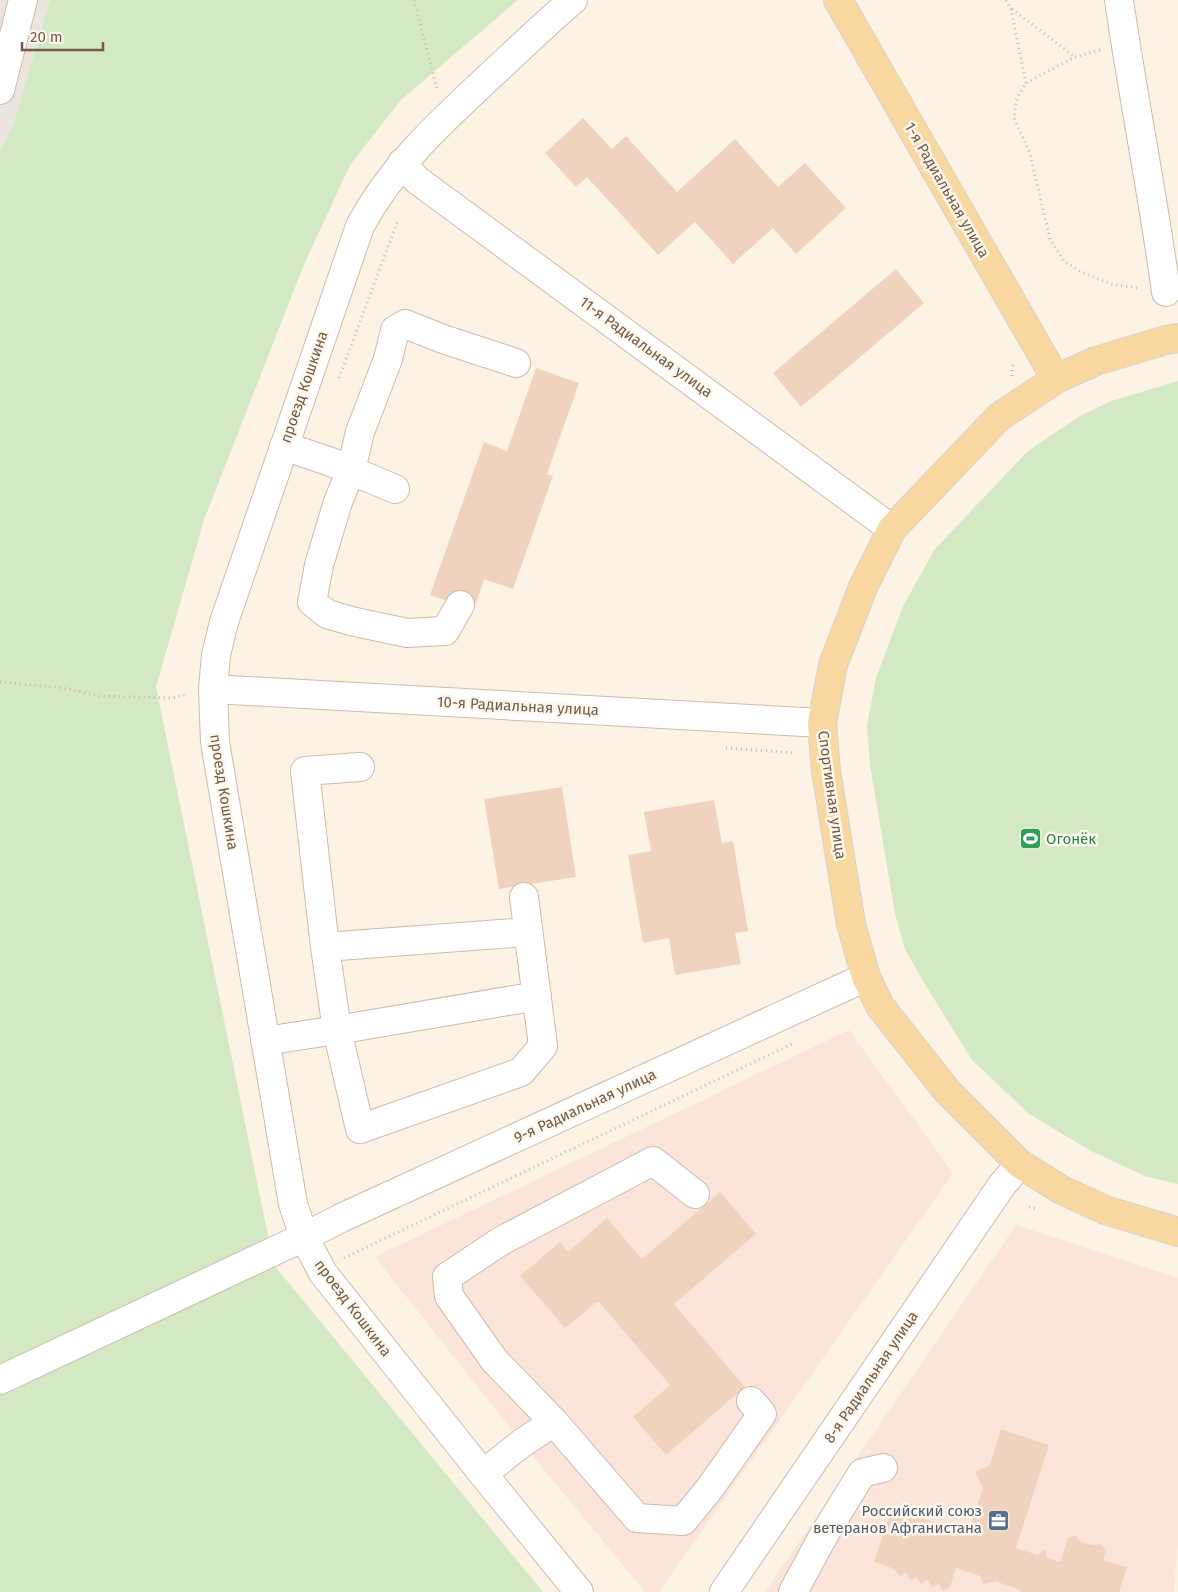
<svg xmlns="http://www.w3.org/2000/svg" width="1178" height="1592" font-family="'Fira Sans',sans-serif">
<style>
.commercial{fill:#fbe4da}
.industrial{fill:#ece5df}
.green{fill:#d3e9c4}
.building{fill:#f0d3be}
.lines{fill:none;stroke-linecap:round;stroke-linejoin:round}
.minor-casing{stroke:#cdbbac;stroke-width:30}
.major-casing{stroke:#d8d1cd;stroke-width:30}
.path{stroke:#d5b6a1;stroke-width:3;stroke-dasharray:1 4;stroke-linecap:butt}
.minor{stroke:#fff;stroke-width:28}
.major{stroke:#f8d8a0;stroke-width:28}
.labels{text-anchor:middle;stroke-width:5;stroke-linejoin:round;paint-order:stroke}
.street-label{font-size:15px;fill:#745a4b;stroke:#fef7ec}
.leisure-label{font-size:15px;fill:#27864d;stroke:#fef7ec;text-anchor:start}
.service-label{font-size:15px;fill:#4e5e75;stroke:#fef7ec;text-anchor:end}
</style>
<rect width="100%" height="100%" fill="#fcf3e5"/>
<path class="commercial" d="M849 1030 953 1173 659 1592H645L522 1443 375 1257Z
M1016 1225 1178 1278V1542L1174 1592H765Z"/>
<path class="industrial" d="M0 0H50L14 122 0 151Z"/>
<path class="green" d="M50 0H518L400 101 350 165 303 267 204 520 156 687 274 1265 543 1592H0V151L14 122Z
M1178 381V1184L1145 1176 1091 1151 1029 1114 972 1060 923 981 905 949 895 914 870 765 867 726 876 678 903 606 935 549 1028 451 1080 416 1111 401Z"/>
<path class="building" d="M583 118 612 149 626 136 677 192 735 139 778 187 805 163 846 208 796 254 773 228 733 264 695 222 658 255 587 177 576 187 545 153Z
M896 269 924 303 801 407 773 373Z
M536 368 579 383 547 474 553 476 513 589 484 579 474 610 430 595 484 442 507 451Z
M562 787 576 877 499 889 484 799Z
M714 800 722 843 733 841 748 931 735 933 741 964 675 975 669 938 643 943 628 855 651 851 644 812Z
M720 1192 756 1234 674 1304 745 1387 666 1455 633 1417 670 1385 598 1301 565 1328 520 1276 560 1242 568 1252 607 1218 642 1259Z
M1001 1429 1049 1445 1016 1548 1038 1555 1045 1549 1047 1558 1060 1562 1068 1538 1076 1535 1081 1542 1093 1545 1102 1544 1106 1551 1103 1560 1127 1567 1119 1592H1021L1020 1590 995 1581 984 1585 980 1576 956 1568 950 1587 943 1591 939 1584 932 1587 928 1580 921 1584 917 1577 910 1580 906 1573 899 1577 895 1569 874 1562 892 1508 968 1533 983 1488 975 1472 990 1465Z"/>
<g class="lines">
<defs>
<path id="minor" d="M573 0C544 25 517 51 489 77 440 123 392 166 360 226L224 622 216 655 213 689 215 742 293 1204 304 1237 323 1273 483 1474 579 1592
M1119 0C1133 98 1153 194 1166 292
M0 90 23 0
M402 163 417 180 892 529
M284 446 331 462 395 489
M460 605 445 631 407 633 351 621 327 614 312 602 319 565 338 502 351 470 360 432 388 359 395 330 405 324 443 339 516 363
M213 689 822 723
M360 767 305 771 325 947 337 1030 537 996
M325 947 528 932
M265 1041 337 1030 360 1129 521 1072 543 1046 524 897
M695 1194 653 1161 501 1241 447 1277 449 1296 494 1360 554 1422 637 1518 683 1521 710 1488 762 1414 751 1401
M0 1380 304 1237 341 1218 866 977
M483 1474 522 1443 554 1422
M724 1592 1002 1185 1020 1164
M793 1592 825 1533 862 1473 883 1468"/>
<path id="major" d="M838 0 1056 379
M1178 338 1166 340 1096 361 1056 379 999 417 892 529 863 587 833 665 822 723 826 771 851 924 866 977 880 1006 947 1091 1020 1164 1060 1189 1105 1210 1178 1232"/>
</defs>
<use href="#minor" class="minor-casing"/>
<use href="#major" class="major-casing"/>
<path class="path" d="M414 0 437 89
M1006 0 1011 9 1026 83
M1012 9 1075 57
M1100 50 1075 57 1026 83 1016 100 1014 118 1030 154 1050 239 1064 261 1081 272 1111 284 1138 288
M1012 376 1013 362
M339 378 398 220
M0 682 64 688 99 696 171 698 185 695
M726 748 795 753
M1029 1207 1037 1209
M344 1258 794 1043"/>
<use href="#minor" class="minor"/>
<use href="#major" class="major"/>
</g>
<defs>
<symbol id="stadium-square" viewBox="-11 -11 22 22"><rect x="-9" y="-9" width="18" height="18" rx="4" fill="#2e9e5b" stroke="#fef7ec"/><path d="M0-5a6.5 5 0 1 0 0 10a6.5 5 0 1 0 0-10ZM-3.5-1.8h7v3.6h-7Z" fill="#fff"/></symbol>
<symbol id="office-square" viewBox="-11 -11 22 22"><rect x="-9" y="-9" width="18" height="18" rx="4" fill="#5c6f8a" stroke="#fef7ec"/><path d="M-6-3h4V-5.5h4V-3h4V5H-6ZM-1-4.5V-3h2v-1.5ZM-6 0V1H6V0Z" fill="#fff"/></symbol>
</defs>
<g fill-rule="evenodd">
<use href="#stadium-square" x="1018" y="826" width="25" height="25"/>
<use href="#office-square" x="986" y="1508" width="25" height="25"/>
</g>
<g class="labels">
<g class="street-label">
<text transform="translate(947 190) rotate(60)" y="5">1-я Радиальная улица</text>
<text transform="translate(646 347) rotate(36)" y="5">11-я Радиальная улица</text>
<text transform="translate(304 387) rotate(-71)" y="5">проезд Кошкина</text>
<text transform="translate(518 706) rotate(3)" y="5">10-я Радиальная улица</text>
<text transform="translate(224 792) rotate(81)" y="5">проезд Кошкина</text>
<text transform="translate(832 795) rotate(82)" y="5">Спортивная улица</text>
<text transform="translate(585 1106) rotate(-25)" y="5">9-я Радиальная улица</text>
<text transform="translate(353 1308) rotate(53)" y="5">проезд Кошкина</text>
<text transform="translate(871 1377) rotate(-56)" y="5">8-я Радиальная улица</text>
</g>
<g class="leisure-label">
<text x="1046" y="844">Огонёк</text>
</g>
<g class="service-label">
<text x="982" y="1516">Российский союз<tspan x="982" dy="17">ветеранов Афганистана</tspan></text>
</g>
</g>
<path d="M22 42v8h81v-8" fill="none" stroke="#745a4b" stroke-width="2.5"/>
<text x="30" y="42" font-size="15" fill="#745a4b" stroke="#fef7ec" stroke-width="4" paint-order="stroke">20 m</text>
</svg>
